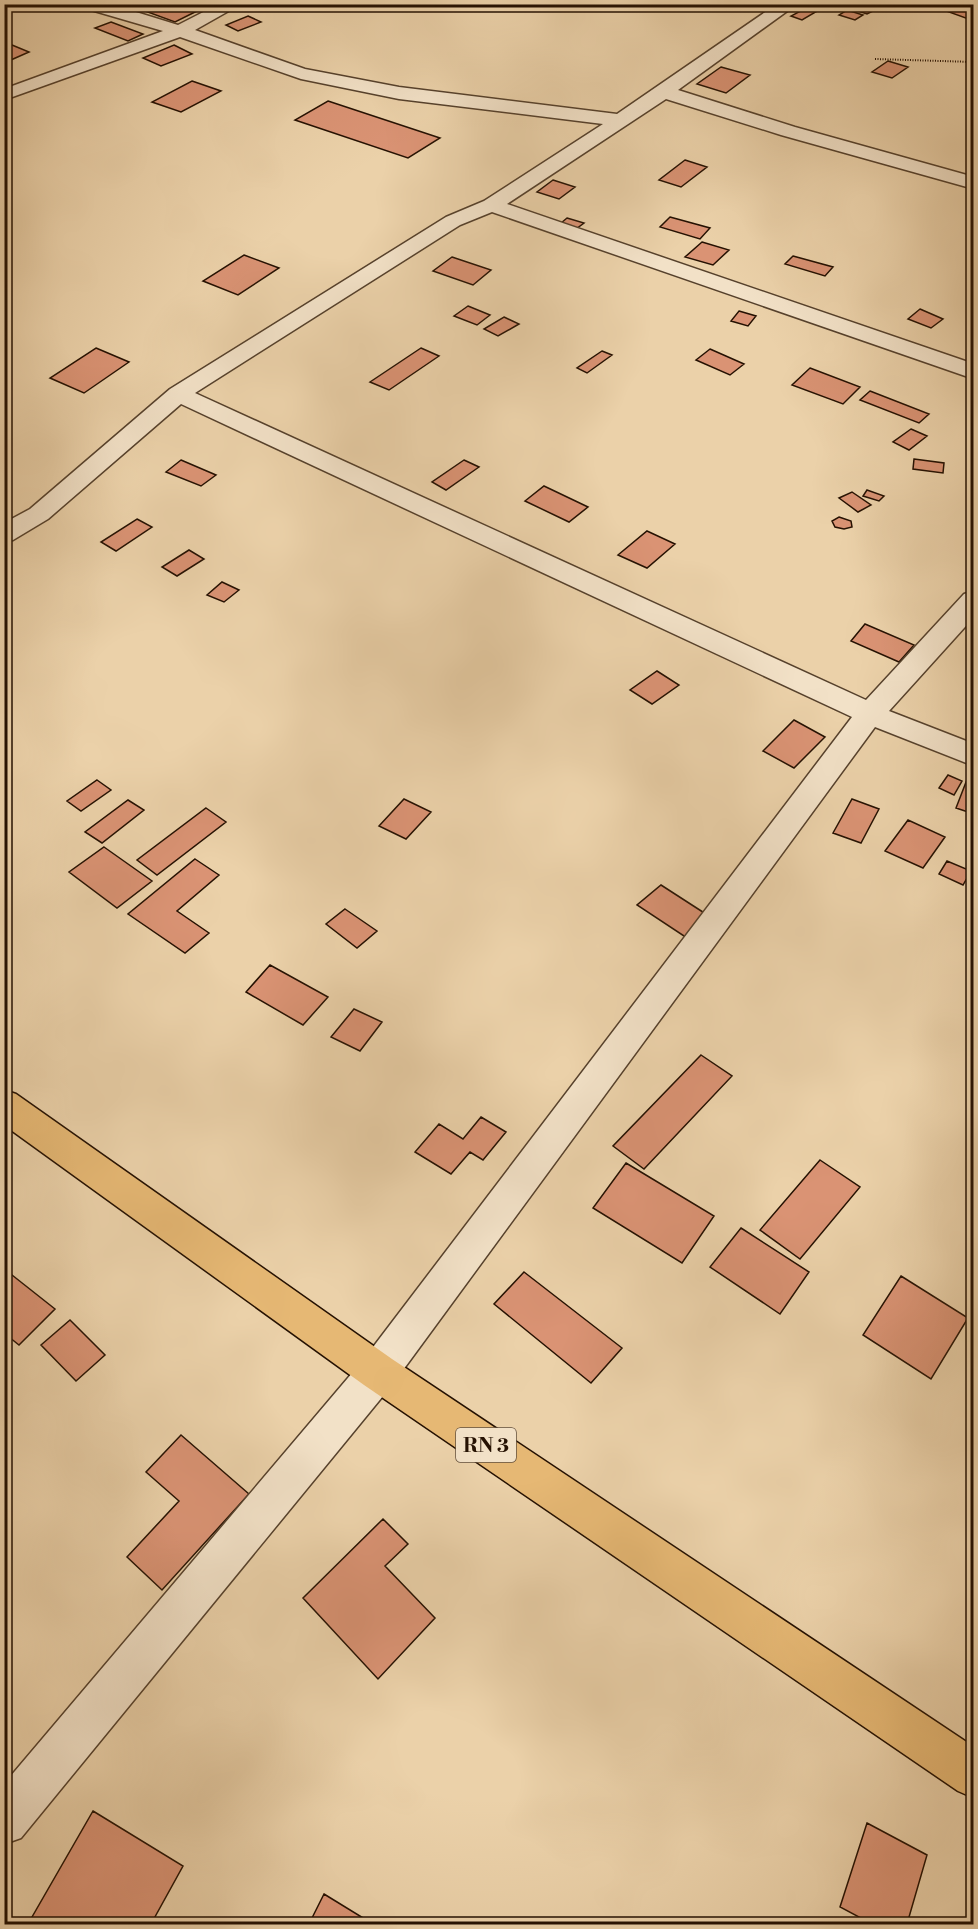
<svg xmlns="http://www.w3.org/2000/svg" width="978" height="1929" font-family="'Libre Bodoni',serif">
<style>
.building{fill:#da9374;stroke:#251102;stroke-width:1.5}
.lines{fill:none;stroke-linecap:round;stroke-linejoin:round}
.minor-casing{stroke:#56412c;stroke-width:3}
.highway-casing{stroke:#251102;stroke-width:3}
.path{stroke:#251102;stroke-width:2;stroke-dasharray:1 1.5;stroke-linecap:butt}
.minor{fill:#f2e1c7;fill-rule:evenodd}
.highway{fill:#e6b874;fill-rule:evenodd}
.labels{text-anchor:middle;stroke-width:4.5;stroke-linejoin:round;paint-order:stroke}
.shield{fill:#f2e1c7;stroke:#624f3d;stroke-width:1.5}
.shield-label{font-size:20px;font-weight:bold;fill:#251102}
</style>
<rect width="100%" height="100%" fill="#ebd1a9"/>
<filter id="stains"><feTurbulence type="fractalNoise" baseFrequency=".00333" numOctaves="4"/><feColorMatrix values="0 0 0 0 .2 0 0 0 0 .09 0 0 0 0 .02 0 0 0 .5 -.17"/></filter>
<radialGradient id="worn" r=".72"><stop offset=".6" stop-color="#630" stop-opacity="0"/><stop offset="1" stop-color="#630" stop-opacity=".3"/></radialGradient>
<path class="building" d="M141 4H173L195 12 175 22 134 7Z
M856 4H869L879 8 867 14 849 8Z
M941 4H974V21L935 7Z
M808 7 819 10 802 20 791 16Z
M847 10 863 15 855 20 839 15Z
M248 16 261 22 238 31 226 25Z
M111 22 143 34 128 41 95 28Z
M12 45 29 52 4 63V48Z
M174 45 192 54 161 66 143 58Z
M888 61 908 67 892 78 872 72Z
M721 67 750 75 726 93 697 84Z
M192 81 221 91 181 112 152 102Z
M328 101 440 138 408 158 295 120Z
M685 160 707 167 681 187 659 180Z
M553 180 575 187 559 199 537 192Z
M670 217 710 228 700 239 660 227Z
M567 218 584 223 576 229 560 224Z
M702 242 729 250 713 265 685 257Z
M244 255 279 268 238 295 203 281Z
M793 256 833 267 825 276 785 264Z
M452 257 491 270 473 285 433 271Z
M468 306 490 315 477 325 454 316Z
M920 309 943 319 931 328 908 319Z
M739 311 756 316 748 326 731 321Z
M504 317 519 324 498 336 484 329Z
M96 348 129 362 84 393 50 378Z
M421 348 439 356 389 390 370 382Z
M710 349 744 364 730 375 696 360Z
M602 351 612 355 587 373 577 368Z
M810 368 860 387 843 404 792 385Z
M870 391 929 414 919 423 860 400Z
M911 429 927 436 909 450 893 442Z
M914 459 944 463 943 473 913 469Z
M181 460 216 475 201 486 166 472Z
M464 460 479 467 446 490 432 482Z
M544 486 588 507 569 522 525 501Z
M867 490 884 496 879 501 863 496Z
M852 492 871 505 858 512 839 498Z
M839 517 851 521 852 527 844 529 835 527 832 521Z
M137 519 152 527 116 551 101 542Z
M647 531 675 544 647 568 618 555Z
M189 550 204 559 177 576 162 567Z
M222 582 239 590 224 602 207 595Z
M865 624 914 645 899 662 851 641Z
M657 671 679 685 652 704 630 690Z
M794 720 825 737 794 768 763 751Z
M948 775 962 781 954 795 939 788Z
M968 777 974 779V814L956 808Z
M97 780 111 790 81 811 67 801Z
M404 799 431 812 406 839 379 826Z
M852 799 879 809 861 843 833 833Z
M128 800 144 810 102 843 85 832Z
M206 808 226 822 157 875 137 860Z
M908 820 945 837 923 868 885 851Z
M104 847 152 881 117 908 69 872Z
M195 859 219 875 177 911 209 933 185 953 128 914Z
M947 861 971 871 963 885 939 874Z
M661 885 709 916 687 938 637 905Z
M345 909 377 931 357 948 326 924Z
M270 965 328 997 303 1025 246 992Z
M354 1009 382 1022 360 1051 331 1037Z
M701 1055 732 1076 644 1169 613 1146Z
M481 1117 506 1132 483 1160 470 1152 451 1174 415 1152 439 1124 463 1139Z
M820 1160 860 1187 800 1259 760 1230Z
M626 1163 714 1216 682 1263 593 1208Z
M741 1228 809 1272 780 1314 710 1267Z
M524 1272 622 1348 591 1383 494 1304Z
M12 1275 55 1309 19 1345 4 1333V1283Z
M901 1276 968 1318 931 1379 863 1335Z
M70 1320 105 1355 76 1381 41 1345Z
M181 1435 249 1494 162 1590 127 1557 179 1501 146 1472Z
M383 1519 408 1544 385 1566 435 1618 378 1679 303 1598Z
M93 1811 183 1866 151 1924H28Z
M867 1823 927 1855 907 1924H872L840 1907Z
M324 1894 373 1924H309Z"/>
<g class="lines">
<defs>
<path id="minor" d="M82 4H110L178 25 219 4H241L195 30 305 69 399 87 617 114 777 4H797L678 90 795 127 974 177V189L781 135 666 99 507 204 974 364V379L492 212 460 225 195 393 866 700 964 594 974 591V617L889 711 974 744V766L875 727 392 1385 21 1838 4 1844V1784L364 1359 852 717 181 404 48 519 13 540 4 542V523L30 509 170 389 446 217 484 201 603 124 399 99 301 79 180 37 4 100V89L163 31 84 8Z"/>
<path id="highway" d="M4 1090 16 1094 392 1359 974 1747V1798L958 1791 364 1385 4 1125Z"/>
</defs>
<use href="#minor" class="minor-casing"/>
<use href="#highway" class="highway-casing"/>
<path class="path" d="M875 59 974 62"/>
<use href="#minor" class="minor"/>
<use href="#highway" class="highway"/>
</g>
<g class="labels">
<rect class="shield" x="456" y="1428" width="60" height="34" rx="4.5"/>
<g class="shield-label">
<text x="486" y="1452">RN 3</text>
</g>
</g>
<rect width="978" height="1929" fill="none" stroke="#ebd1a9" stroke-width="24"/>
<rect x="6" y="6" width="966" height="1917" fill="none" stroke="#251102" stroke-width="3"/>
<rect x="12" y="12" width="954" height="1905" fill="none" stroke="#251102" stroke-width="1.5"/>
<rect width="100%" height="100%" filter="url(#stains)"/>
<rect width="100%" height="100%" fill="url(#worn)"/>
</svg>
